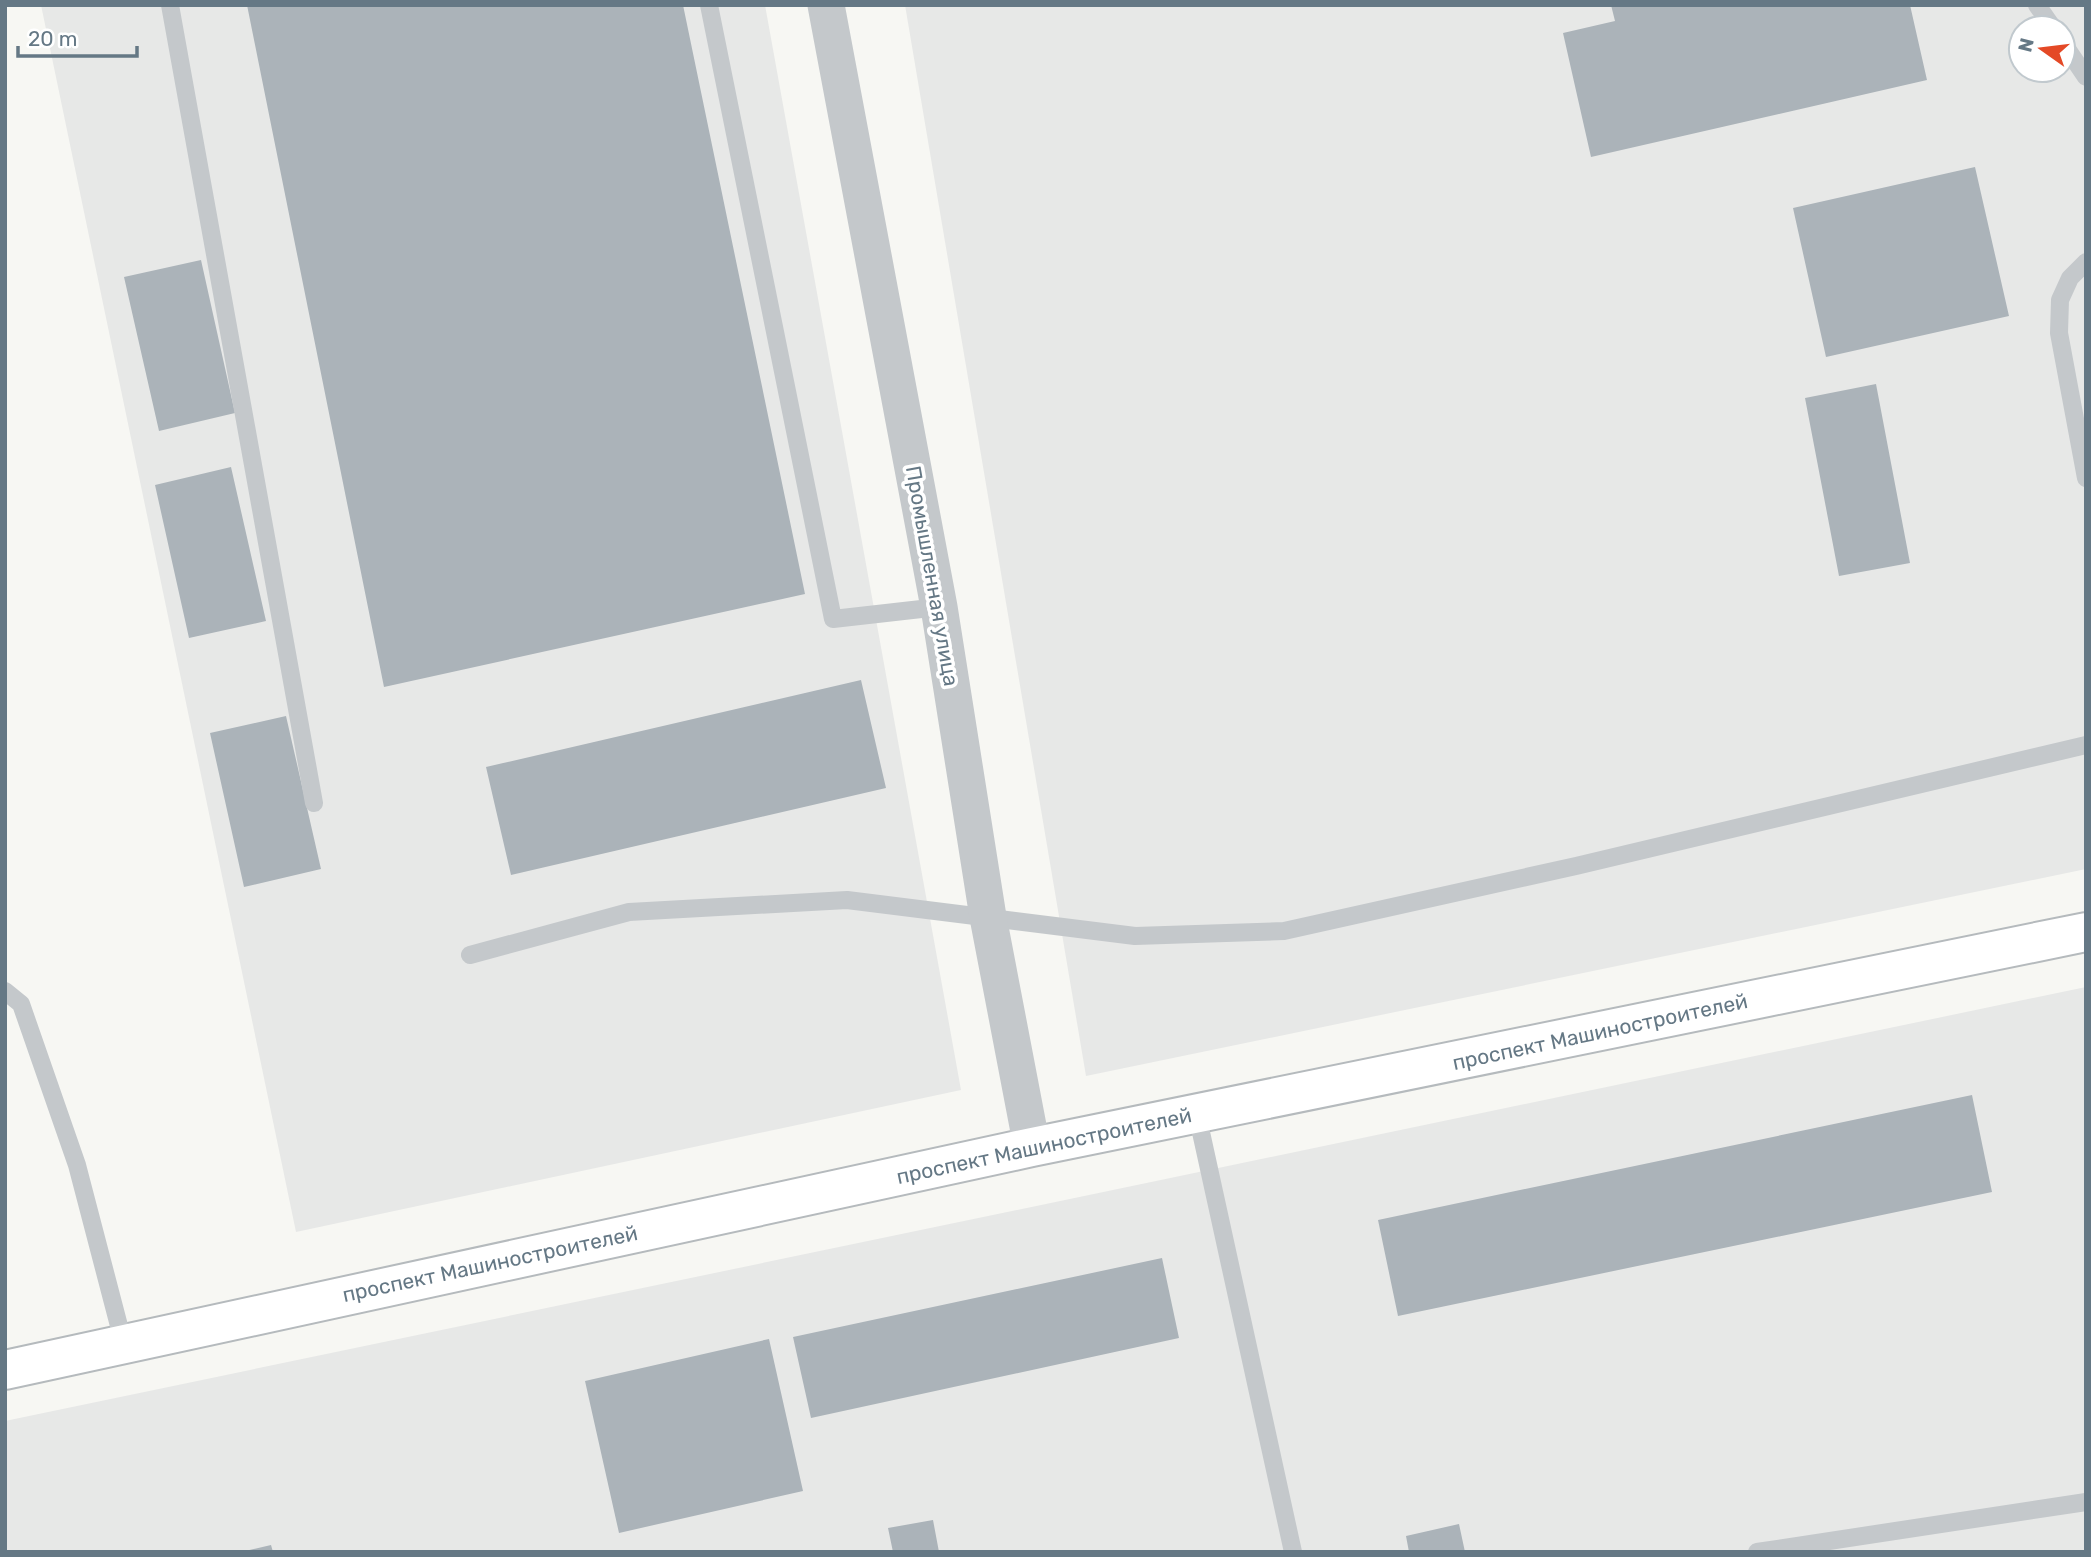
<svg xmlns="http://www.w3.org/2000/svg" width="2091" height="1557" font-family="Rubik,sans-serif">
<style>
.built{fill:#e7e8e7;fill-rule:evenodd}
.building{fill:#abb3b9}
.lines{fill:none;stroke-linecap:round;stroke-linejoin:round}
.primary-casing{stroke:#b5babd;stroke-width:42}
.service{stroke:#c4c8cb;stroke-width:18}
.minor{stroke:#c4c8cb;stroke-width:37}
.primary{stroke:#fff;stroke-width:38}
.labels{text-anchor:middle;stroke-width:7;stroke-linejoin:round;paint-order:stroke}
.street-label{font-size:21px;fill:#657885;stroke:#fff}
</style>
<rect width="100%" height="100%" fill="#f7f7f3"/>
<path class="built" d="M41 5H765L961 1090 296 1232Z
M905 5H2086V869L1086 1076ZM2021 28H2063V70H2021Z
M2086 987V1552H5V1421Z"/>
<path class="building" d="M247 5H683L805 594 384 687Z
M1611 5H1910L1927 80 1591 157 1563 33 1615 21Z
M1975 167 2009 316 1826 357 1793 208Z
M201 260 235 413 159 431 124 277Z
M1876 384 1910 563 1839 576 1805 398Z
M231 467 266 621 189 638 155 485Z
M861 680 886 788 511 875 486 767Z
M286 716 321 869 244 887 210 733Z
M1972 1095 1992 1192 1398 1316 1378 1220Z
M1162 1258 1179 1338 811 1418 793 1337Z
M769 1339 803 1491 619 1533 585 1381Z
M933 1520 939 1552H893L888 1528Z
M1459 1524 1465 1552H1409L1406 1536Z
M271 1545 273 1552H246L245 1551Z"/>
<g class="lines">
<defs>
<path id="primary" d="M5 1370 1032 1147 2086 932"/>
</defs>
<use href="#primary" class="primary-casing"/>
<path class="service" d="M170 5 314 803
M709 5 833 619 939 607
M2037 5 2053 28
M2063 43 2086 77
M2086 262 2070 278 2060 300 2059 333 2086 478
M470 955 629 912 847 900 1135 936 1284 931 1576 866 2086 745
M5 991 21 1004 77 1165 124 1345
M1197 1114 1293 1552
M1757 1552 2086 1502"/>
<path class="minor" d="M826 5 939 607 988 917 1032 1147"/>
<use href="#primary" class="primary"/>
</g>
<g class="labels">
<g class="street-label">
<text transform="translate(932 576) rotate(80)" y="7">Промышленная улица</text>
<text transform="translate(1600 1032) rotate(-12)" y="7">проспект Машиностроителей</text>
<text transform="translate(1044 1146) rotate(-12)" y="7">проспект Машиностроителей</text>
<text transform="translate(490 1264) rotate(-12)" y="7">проспект Машиностроителей</text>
</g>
</g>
<rect width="2091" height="1557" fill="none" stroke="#657885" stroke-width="14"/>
<g transform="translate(2042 49) rotate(284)"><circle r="33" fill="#ffffff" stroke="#c1c9ce" stroke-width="2"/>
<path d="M0-5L12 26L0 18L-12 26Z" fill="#e44926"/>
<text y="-10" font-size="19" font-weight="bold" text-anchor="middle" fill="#657885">N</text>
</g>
<path d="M18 46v10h119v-10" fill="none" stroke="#657885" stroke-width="3.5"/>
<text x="28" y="46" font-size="21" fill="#657885" stroke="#ffffff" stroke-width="5" paint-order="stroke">20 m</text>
</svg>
